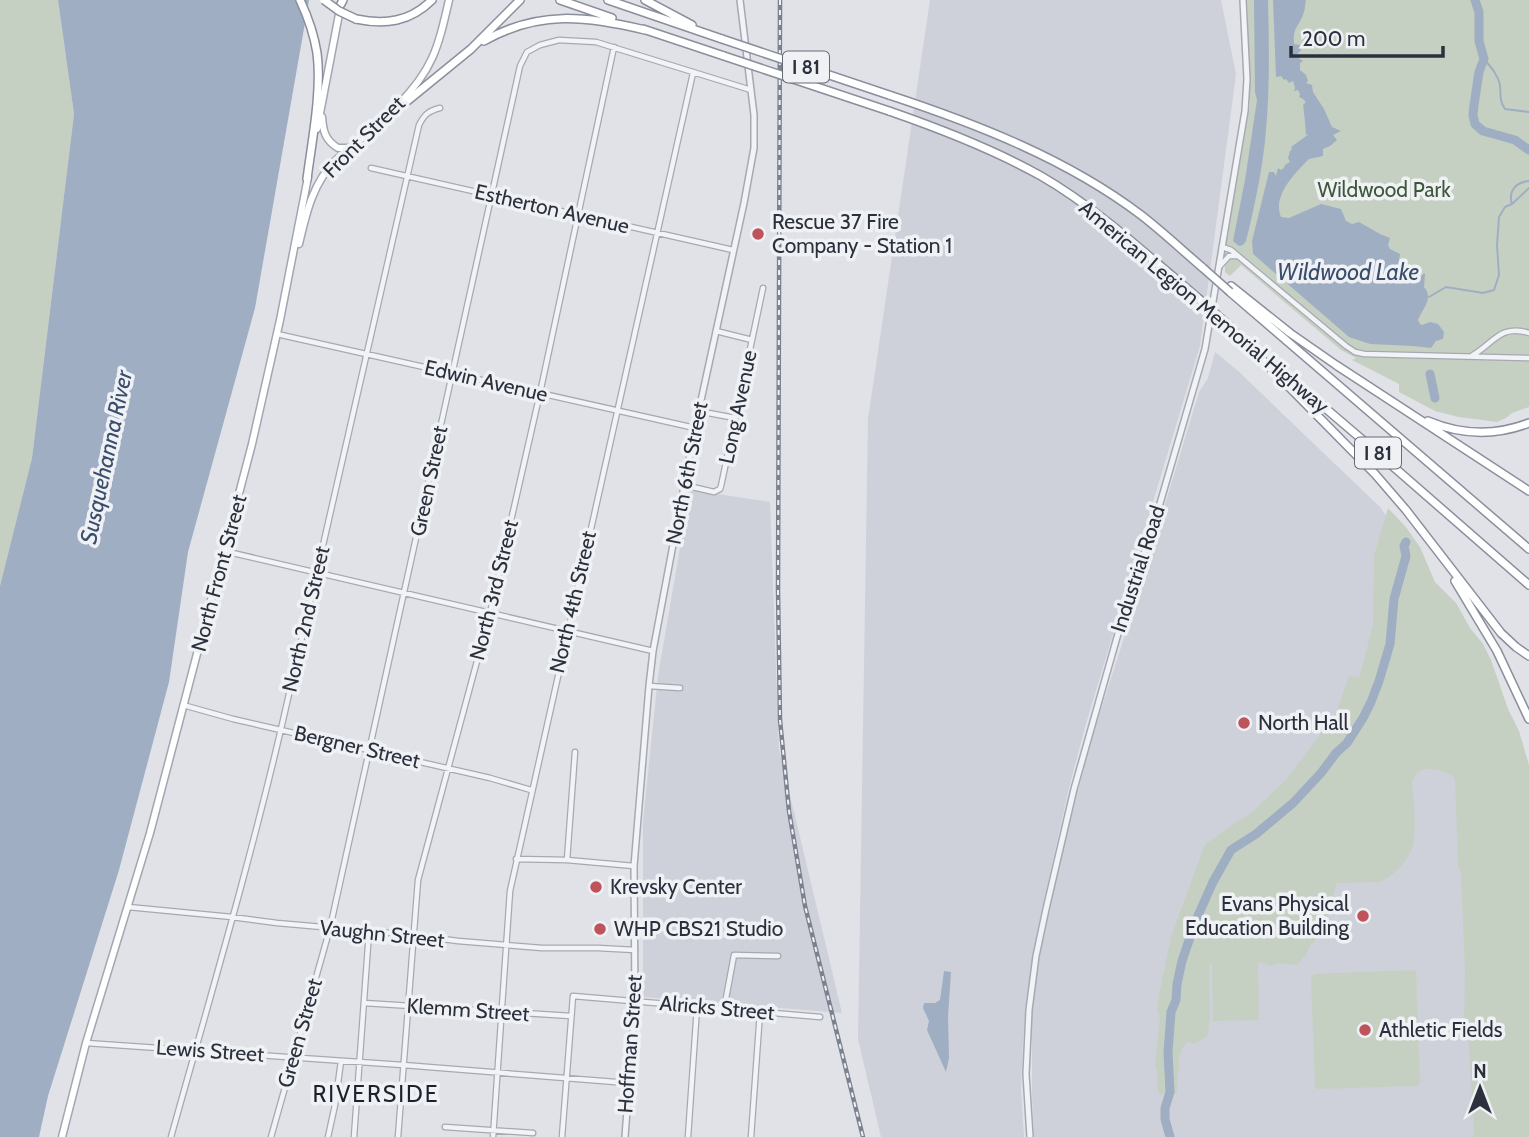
<svg xmlns="http://www.w3.org/2000/svg" width="1529" height="1137" font-family="Cabin,sans-serif">
<style>
.built{fill:#ced1d9}
.green{fill:#c5d0c2}
.water{fill:#9faec3}
.lines{fill:none;stroke-linecap:round;stroke-linejoin:round}
.stream{stroke:#9faec3;stroke-width:2}
.river{stroke:#9faec3;stroke-width:9}
.minor-casing{stroke:#a6a9b1;stroke-width:7}
.tertiary-casing{stroke:#a6a9b1;stroke-width:8}
.primary-casing{stroke:#a1a6b1;stroke-width:9}
.motorway-casing{stroke:#898f9c;stroke-width:10}
.minor{stroke:#f2f3f6;stroke-width:4.5}
.tertiary{stroke:#f2f3f6;stroke-width:5}
.primary{stroke:#fff;stroke-width:6}
.motorway{stroke:#fff;stroke-width:7}
.rail-casing{stroke:#7b818f;stroke-width:4.5}
.rail{stroke:#eff1f5;stroke-width:2;stroke-dasharray:5;stroke-linecap:butt}
.motorway-bridge-casing{stroke:#898f9c;stroke-width:10;stroke-linecap:butt}
.motorway-bridge{stroke:#fff;stroke-width:7}
.poi-dot{fill:#be535c;stroke:#eff1f5;stroke-width:2.5}
.labels{text-anchor:middle;stroke-width:7;stroke-linejoin:round;paint-order:stroke}
.shield{fill:#eff1f5;stroke:#666a74;stroke-width:2}
.shield-label{font-size:19px;font-weight:bold;fill:#2b303d}
.street-label{font-size:21px;fill:#2b303d;stroke:#eff1f5}
.park-label{font-size:21px;fill:#3d5739;stroke:#eff1f5}
.poi-label{font-size:21px;fill:#2b303d;stroke:#eff1f5;text-anchor:start}
.water-label{font-size:23px;font-style:italic;fill:#394d6c;stroke:#eff1f5}
.neighbourhood-label{font-size:23px;letter-spacing:2px;fill:#1d212e;stroke:#eff1f5}
</style>
<rect width="100%" height="100%" fill="#e0e2e7"/>
<path class="built" d="M930 0H1221L1236 74 1200 346 1085 727 1068 792 1037 933 1027 996 1023 1041 1021 1088 1024 1137H881L858 1039 868 419Z
M1215 352 1237 370 1381 508 1405 545 1450 624 1529 1137H1034L1032 1093V1013L1039 955 1054 885 1090 743 1135 604 1199 392 1208 378Z
M690 490 770 502 779 749 842 1013 643 997V822L658 676Z"/>
<path class="green" d="M0 0H58L74 114 32 458 0 586Z
M1247 0H1529V407L1512 413 1506 418 1497 422 1459 417 1435 411 1399 392V384L1352 360 1356 358 1341 350 1241 265 1230 276 1225 272 1224 256 1250 105Z
M1388 508 1405 526 1420 547 1435 582 1456 603 1470 628 1483 644 1491 660 1508 709 1519 731 1529 765V1137H1474L1468 1028 1464 1022 1465 971 1461 872 1458 866 1455 778C1449 772 1430 767 1422 770 1416 772 1414 778 1412 783 1414 798 1416 825 1414 840 1413 856 1394 877 1379 882L1337 883 1333 896 1330 914 1318 929 1315 941C1308 945 1310 949 1306 955 1303 959 1300 960 1298 965L1278 963 1270 966 1261 962 1258 963 1259 1020 1213 1021 1212 965 1209 964 1210 1018 1208 1034 1206 1037 1194 1044 1188 1042 1182 1048 1178 1062 1180 1067 1178 1072 1177 1094H1159L1157 1085 1158 1077 1155 1065 1160 1017 1157 1009 1160 990 1171 937 1205 844 1252 812 1286 780 1322 732 1333 721 1349 676 1359 678 1373 625 1374 556Z
M1413 970 1416 972 1420 1083 1417 1086 1318 1089 1315 1087 1311 977 1314 974Z"/>
<path class="water" d="M58 0H309L255 308 188 552 169 682 119 870 48 1096 39 1137H0V586L32 458 74 114Z
M1254 0H1268C1269 43 1270 87 1266 130 1263 167 1255 205 1246 241L1243 245 1239 246 1233 241 1245 180 1257 100 1255 92Z
M1273 0H1306C1305 4 1305 8 1304 12 1300 26 1292 27 1294 44L1300 45 1301 50 1296 56 1303 61 1300 63V70L1306 75 1308 81 1306 83 1312 85 1313 92 1324 109 1332 127 1341 131 1333 135 1337 140 1330 146 1323 149V156L1309 159C1295 173 1272 196 1281 217L1289 218 1321 204 1341 209 1346 221 1352 224 1359 222 1380 234 1390 238 1388 245 1390 249 1400 254 1399 261C1407 266 1407 277 1418 280L1424 273 1425 274 1424 287C1434 298 1423 308 1418 320L1420 324 1422 325 1430 322 1438 324 1444 332 1443 339 1436 341 1431 348 1413 346 1370 344 1349 337 1253 254 1252 241 1269 172H1274L1276 176 1278 168 1281 170 1284 168 1285 165 1290 162 1288 158 1290 151 1292 149 1291 147 1309 134 1306 135C1306 130 1304 110 1303 105L1306 102 1303 99 1299 97 1300 94 1298 90 1294 91 1295 88 1293 81 1289 83 1286 79 1284 80 1281 76 1276 77Z
M944 971 951 972 948 1016 949 1058 946 1072 927 1030 929 1021 923 1008 924 1003H935L940 1000Z"/>
<g class="lines">
<path class="stream" d="M1484 59C1491 67 1498 75 1500 85 1501 94 1499 101 1505 109L1529 112
M1512 204C1508 191 1516 182 1529 181
M1429 297 1446 287 1483 293 1494 290 1499 275 1497 245 1499 217 1505 207 1512 204 1529 188"/>
<path class="river" d="M1475 0 1479 12V41L1484 59 1479 72 1474 105 1473 115 1475 124 1483 131 1515 140 1529 150
M1430 374 1435 398
M1170 1137 1165 1119V1108L1170 1092 1168 1052 1171 1012 1176 1000 1177 984 1182 961 1196 920 1213 882 1231 850 1256 834 1293 803 1321 773 1336 753 1347 743 1363 718 1371 702 1379 681 1390 644 1394 599 1406 556 1404 546 1406 542"/>
<defs>
<path id="minor" d="M371 168 733 250
M1222 247 1231 250 1346 346 1355 352 1364 354 1529 358
M1219 267 1229 256H1237
M716 331 752 340
M277 334 695 428
M1473 355C1494 343 1500 324 1529 333
M698 411 735 418
M684 485 714 492 720 489 721 486 763 288
M224 551 653 651
M649 686 680 688
M183 705 233 719 490 778 531 790
M516 859 567 860 634 866
M567 860 575 752
M128 907 232 917 277 923 413 935 458 941 542 948H598L635 950
M364 1003 571 1016
M724 1009 734 955 778 956
M86 1043 403 1065 628 1083
M445 1127 533 1133
M171 1137C209 1001 249 866 281 729 328 528 372 326 419 125 424 115 428 111 440 108
M271 1137 330 928 520 66 527 52 540 45 559 40 596 42 751 90
M328 1137 335 1105 341 1061
M354 1137 369 932
M398 1137 418 880 490 613 540 393 614 47
M493 1137 510 891 693 73
M562 1137 573 996 820 1017
M688 1137 697 1007
M751 1137 760 1012"/>
<path id="tertiary" d="M625 1137 635 1002 634 866 649 686 653 651 695 428 744 203 754 148V115L740 0
M1030 1137 1026 1074 1029 1010 1036 956 1046 909 1074 789 1125 609 1154 524 1205 349 1245 111 1247 79 1243 0"/>
<path id="primary" d="M397 106C433 70 438 48 449 0
M322 117C323 131 325 140 338 148H349
M317 129 340 9
M299 244C306 214 313 182 336 160 351 146 368 135 382 121
M62 1137 86 1043 150 833 252 444 280 320 308 177"/>
<path id="motorway" d="M300 0C308 17 314 34 317 53 322 91 312 140 307 179
M560 0 612 18
M608 0 722 39
M645 0 692 25
M341 4 343 0
M356 19C385 25 410 22 432 0
M643 29 724 56
M484 41C539 10 586 16 645 30
M889 95C977 124 1067 159 1141 215 1163 232 1183 251 1203 268
M889 111C941 129 993 149 1041 176 1098 209 1148 256 1198 298
M379 124 471 49 520 0
M1231 286 1290 333 1336 365 1529 491
M1230 292 1529 549
M1225 322 1375 474 1406 510 1501 633 1516 647 1529 656
M1276 366 1365 442 1529 585
M1428 421C1461 435 1495 436 1529 423
M1455 581 1497 651 1529 719"/>
</defs>
<use href="#minor" class="minor-casing"/>
<use href="#tertiary" class="tertiary-casing"/>
<use href="#primary" class="primary-casing"/>
<use href="#motorway" class="motorway-casing"/>
<use href="#minor" class="minor"/>
<use href="#tertiary" class="tertiary"/>
<use href="#primary" class="primary"/>
<use href="#motorway" class="motorway"/>
<defs>
<path id="rail" d="M780 0 778 590 780 720 789 811 805 906 863 1137"/>
</defs>
<use href="#rail" class="rail-casing"/>
<use href="#rail" class="rail"/>
<defs>
<path id="motorway-bridge" d="M324 0 339 11 356 19
M722 39 889 95
M724 56 889 111
M1203 268 1230 292
M1198 298 1225 322"/>
</defs>
<use href="#motorway-bridge" class="motorway-bridge-casing"/>
<use href="#motorway-bridge" class="motorway-bridge"/>
</g>
<g class="poi-dot">
<circle cx="758" cy="234" r="7"/>
<circle cx="1244" cy="723" r="7"/>
<circle cx="596" cy="887" r="7"/>
<circle cx="1363" cy="916" r="7"/>
<circle cx="600" cy="929" r="7"/>
<circle cx="1365" cy="1030" r="7"/>
</g>
<g class="labels">
<g class="shield">
<rect x="783" y="51.5" width="46" height="31" rx="5"/>
<rect x="1355" y="437.5" width="46" height="31" rx="5"/>
</g>
<g class="shield-label">
<text x="806" y="74">I 81</text>
<text x="1378" y="460">I 81</text>
</g>
<g class="street-label">
<text transform="translate(364 137) rotate(-45)" y="7">Front Street</text>
<text transform="translate(552 209) rotate(13)" y="7">Estherton Avenue</text>
<text transform="translate(1204 307) rotate(40)" y="7">American Legion Memorial Highway</text>
<text transform="translate(486 381) rotate(13)" y="7">Edwin Avenue</text>
<text transform="translate(738 407) rotate(-78)" y="7">Long Avenue</text>
<text transform="translate(687 473) rotate(-79)" y="7">North 6th Street</text>
<text transform="translate(429 481) rotate(-78)" y="7">Green Street</text>
<text transform="translate(1138 569) rotate(-72)" y="7">Industrial Road</text>
<text transform="translate(219 573) rotate(-75)" y="7">North Front Street</text>
<text transform="translate(494 590) rotate(-76)" y="7">North 3rd Street</text>
<text transform="translate(573 602) rotate(-77)" y="7">North 4th Street</text>
<text transform="translate(306 619) rotate(-77)" y="7">North 2nd Street</text>
<text transform="translate(357 747) rotate(13)" y="7">Bergner Street</text>
<text transform="translate(382 934) rotate(6)" y="7">Vaughn Street</text>
<text transform="translate(717 1008) rotate(5)" y="7">Alricks Street</text>
<text transform="translate(468 1010) rotate(4)" y="7">Klemm Street</text>
<text transform="translate(300 1033) rotate(-74)" y="7">Green Street</text>
<text transform="translate(630 1044) rotate(-86)" y="7">Hoffman Street</text>
<text transform="translate(210 1051) rotate(4)" y="7">Lewis Street</text>
</g>
<g class="park-label">
<text x="1384" y="197">Wildwood Park</text>
</g>
<g class="poi-label">
<text x="772" y="229">Rescue 37 Fire<tspan x="772" dy="24">Company - Station 1</tspan></text>
<text x="1258" y="730">North Hall</text>
<text x="610" y="894">Krevsky Center</text>
<text x="1349" y="911" text-anchor="end">Evans Physical<tspan x="1349" dy="24">Education Building</tspan></text>
<text x="614" y="936">WHP CBS21 Studio</text>
<text x="1379" y="1037">Athletic Fields</text>
</g>
<g class="water-label">
<text x="1348" y="280">Wildwood Lake</text>
<text transform="translate(106 457) rotate(-78)" y="8">Susquehanna River</text>
</g>
<g class="neighbourhood-label">
<text x="376" y="1102">RIVERSIDE</text>
</g>
</g>
<g transform="translate(1480 1088)" stroke="#eff1f5" stroke-width="5" paint-order="stroke">
<path d="M0-5L12 26L0 18L-12 26Z" fill="#2b303d"/>
<text y="-10" font-size="19" font-weight="bold" text-anchor="middle" fill="#2b303d">N</text>
</g>
<path d="M1291 46v10h152v-10" fill="none" stroke="#2b303d" stroke-width="3.5"/>
<text x="1302" y="46" font-size="21" fill="#2b303d" stroke="#eff1f5" stroke-width="5" paint-order="stroke">200 m</text>
</svg>
